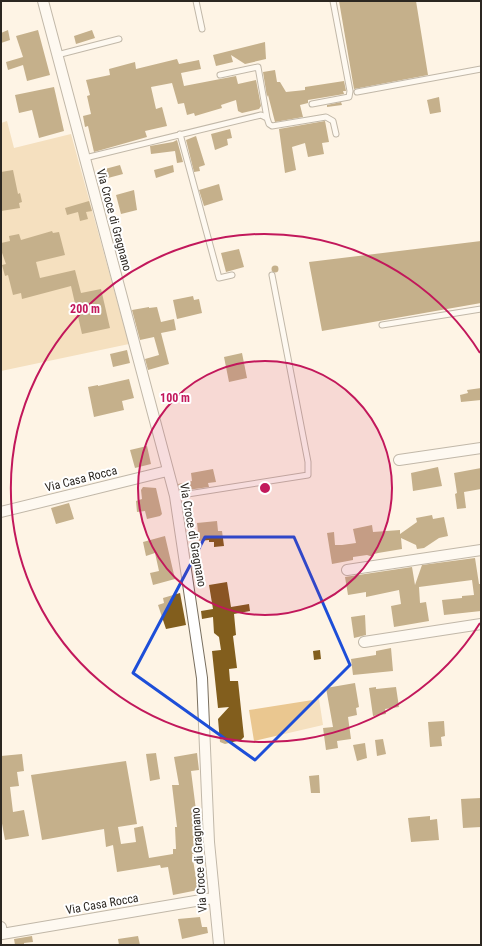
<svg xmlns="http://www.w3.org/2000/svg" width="482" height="946" font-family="'Roboto Condensed',sans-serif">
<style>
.green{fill:#eac790}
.building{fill:#825e1d}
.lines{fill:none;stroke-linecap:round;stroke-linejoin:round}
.lane-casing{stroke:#796f5f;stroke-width:7}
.street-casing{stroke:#796f5f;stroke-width:12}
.lane{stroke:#fff;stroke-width:5}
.street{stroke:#fff;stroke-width:10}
.marked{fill:none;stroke:#1d4ed8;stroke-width:3;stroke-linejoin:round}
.ring{fill:none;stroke:#c2185b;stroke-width:2}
.labels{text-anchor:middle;stroke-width:4;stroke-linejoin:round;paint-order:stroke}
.street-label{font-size:12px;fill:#2c2721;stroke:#fff}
.centre{fill:#c2185b;stroke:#fff;stroke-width:2}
.ring-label{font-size:12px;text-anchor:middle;font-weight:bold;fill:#c2185b;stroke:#fff;stroke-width:4;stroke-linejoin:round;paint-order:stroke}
</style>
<rect width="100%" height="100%" fill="#fef4e5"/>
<path class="green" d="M7 121 14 148 71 134 129 344 1 371V123Z
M319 699 323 725 254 741 249 710Z"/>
<path class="building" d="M339 1H416L428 75 354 89Z
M8 30 10 40 1 43V33Z
M38 30 50 75 27 81 23 65 8 70 6 62 23 57 16 36Z
M92 30 95 38 76 44 74 36Z
M265 42 266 59 245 64 231 55 233 62 216 66 213 55Z
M177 59 179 64 199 60 201 69 181 73 184 86 236 76 238 84 256 80 261 106 259 109 242 113 238 111 236 100 221 105 222 108 195 116 194 113 187 115 184 103 178 104 172 83 151 87 156 109 162 107 167 126 145 131 147 137 94 152 88 126 85 127 83 116 91 114 87 96 90 95 86 80 110 75 109 69 135 62 136 69Z
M275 70 277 82H280L286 92 305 90V87L344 81 346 91H343L344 94 308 100V103L300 105 303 117 275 122 268 95 267 97 263 72Z
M54 87 64 131 39 138 32 110 19 113 15 95Z
M439 97 441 112 430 114 427 100Z
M341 102 342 105 327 107V105Z
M325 121 329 142 322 143 324 154 308 157 305 143 292 147 296 170 285 173 279 129Z
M230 129 232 138 227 139 228 145 215 150 211 134Z
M196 136 205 165 199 167 200 171 194 172 186 140Z
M177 140 183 162 177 163 175 151 151 154 150 146 173 142Z
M120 165 123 174 108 178 105 169Z
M173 165 174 172 156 178 154 170Z
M13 170 18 194 20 193 22 202 19 203 20 208 1 211V172Z
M219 184 223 200 204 206 199 190Z
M134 190 137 210 121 214 116 195Z
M89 201 92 211 86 212 88 219 80 221 78 212 67 215 65 208Z
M52 231 53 233 59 232 65 255 36 262 40 278 75 270 81 293 101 289 110 328 82 334 71 286 22 299 21 293 13 295 8 275 5 276 2 265 6 264 1 250V243L10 241 9 236 19 234 21 240Z
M481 241V303L322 331 309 262Z
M239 249 244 267 226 272 221 253Z
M271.5 269a3.5 3.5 0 1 1 7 0a3.5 3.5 0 1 1-7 0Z
M193 296 194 300 199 299 202 313 177 319 173 300Z
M149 307V308L157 307 161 322 174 319 176 330 161 333 169 364 148 370 145 359 159 355 154 337 140 340 132 310Z
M127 350 130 363 113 367 110 354Z
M242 353 247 378 229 382 224 357Z
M129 379 134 398 122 401 124 410 94 417 88 387 98 385V386Z
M481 388V400L461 402 460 395 468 393 467 390Z
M147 446 151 464 135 468 130 450Z
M438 467 442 486 413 491 411 473Z
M481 468V489L464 492 466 508 457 509 455 494 457 493 454 473Z
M213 469 216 482 208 483 209 487 180 491 178 484 192 481 191 473Z
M143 487 156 488 162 514 160 516 147 519 145 511 137 512 136 501 142 499 141 490Z
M69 503 74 519 56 524 51 508Z
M432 515 433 519 444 517 448 536 439 538 424 548 417 549 416 545 401 538 402 549 378 553 374 554 373 557 367 555 353 557V560L332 564 327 533 334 532 335 545H342L356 543 353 529 372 525 373 532 400 530V534L417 522 416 518Z
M217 521 218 531H222L224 546 214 547V542H209V540L199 541 197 523Z
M165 536 175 579 153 585 150 573 159 571 155 553 146 556 143 542Z
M475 558 479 584H481V611L444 615 442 600 462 598V596L474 595 472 580 419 587 420 603 426 602 429 621 394 627 391 606 401 604 399 590 366 597V592L348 595 345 577 412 567 415 585 422 565Z
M227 582 231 607 249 604 250 611 234 614 236 635 233 636 237 668 229 669 230 681H238L244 737 241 740 225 744 220 742 218 719 229 707 218 708 212 651 221 650 219 637 214 633 213 617 202 619 201 611 213 609 209 585Z
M180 593 186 625 166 629 158 605 164 603 163 598Z
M365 615 366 635 354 638 351 617Z
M391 648 393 671 353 675 351 659 376 655V651Z
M320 650 321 659 314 660 313 651Z
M355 683 359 707 356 708 357 715 348 717 351 739 337 741 338 748 326 750 323 728 333 727 326 688Z
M376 687V689L396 687 399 707 385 709 386 714 373 716 369 688Z
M444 721 445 736 441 737 442 746 430 747 428 722Z
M383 739 386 754 377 756 375 740Z
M365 743 367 758 357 761 353 745Z
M156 753 160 779 150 781 146 754Z
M197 753 199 770 191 771 197 818 201 817 202 826 195 827 194 831 197 854H192L198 890 173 895 168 867 161 868 160 865 117 872 113 845 106 847 104 829 42 840 31 775 126 761 137 824 118 827 121 844 136 842 134 828 143 826 149 858 173 854V849H176L175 827H177L172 785H179L174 757Z
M22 754 24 771 17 772 19 786 10 787 13 812 24 810 29 836 5 840 1 818V756Z
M319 775 320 793H311L309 776Z
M481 798V827L463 828 461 799Z
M430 816V820L437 819 439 840 411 842 408 818Z
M200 917 202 927H207L208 933 182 939 178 919Z
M32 936 33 942 24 943V945H15L14 939Z
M138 936 140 945H119L118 939Z"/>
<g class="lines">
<defs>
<path id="lane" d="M196 1 202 29
M57 55 119 39
M220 75 258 67 267 118
M357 92 481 69
M312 104 349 97 350 91 333 1
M180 134 219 278 232 275
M85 158 261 115 267 118 269 124 272 126 326 117 333 121 336 134
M382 325 481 309
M175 496 308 475V462L272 275"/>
<path id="street" d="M43 1 175 496 202 678 209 842 219 945
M399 460 481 448
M1 512 167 471
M347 570 481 550
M364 642 481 624
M1 927 2 934 213 898"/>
</defs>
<use href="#lane" class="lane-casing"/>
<use href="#street" class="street-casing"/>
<use href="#lane" class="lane"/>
<use href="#street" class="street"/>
</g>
<path d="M0 0H482V946H0ZM205 537H294L350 665 255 760 133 673Z" fill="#fef4e5" fill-opacity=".55" fill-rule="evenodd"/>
<path class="marked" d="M205 537H294L350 665 255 760 133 673Z"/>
<circle cx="265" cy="488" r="127" fill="#c2185b" fill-opacity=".12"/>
<g class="ring">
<circle cx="265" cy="488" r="127"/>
<path d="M480 623A254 254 0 1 1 480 353"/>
</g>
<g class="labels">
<g class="street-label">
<text transform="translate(114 220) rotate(75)" y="4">Via Croce di Gragnano</text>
<text transform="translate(81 479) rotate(-14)" y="4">Via Casa Rocca</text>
<text transform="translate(193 535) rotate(80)" y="4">Via Croce di Gragnano</text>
<text transform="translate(199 860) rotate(-94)" y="4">Via Croce di Gragnano</text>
<text transform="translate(102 904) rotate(-10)" y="4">Via Casa Rocca</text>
</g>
</g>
<circle cx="265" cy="488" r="6" class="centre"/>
<g class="ring-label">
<text x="85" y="313">200 m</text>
<text x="175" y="402">100 m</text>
</g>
<rect width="482" height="946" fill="none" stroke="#2c2721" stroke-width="4"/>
</svg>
